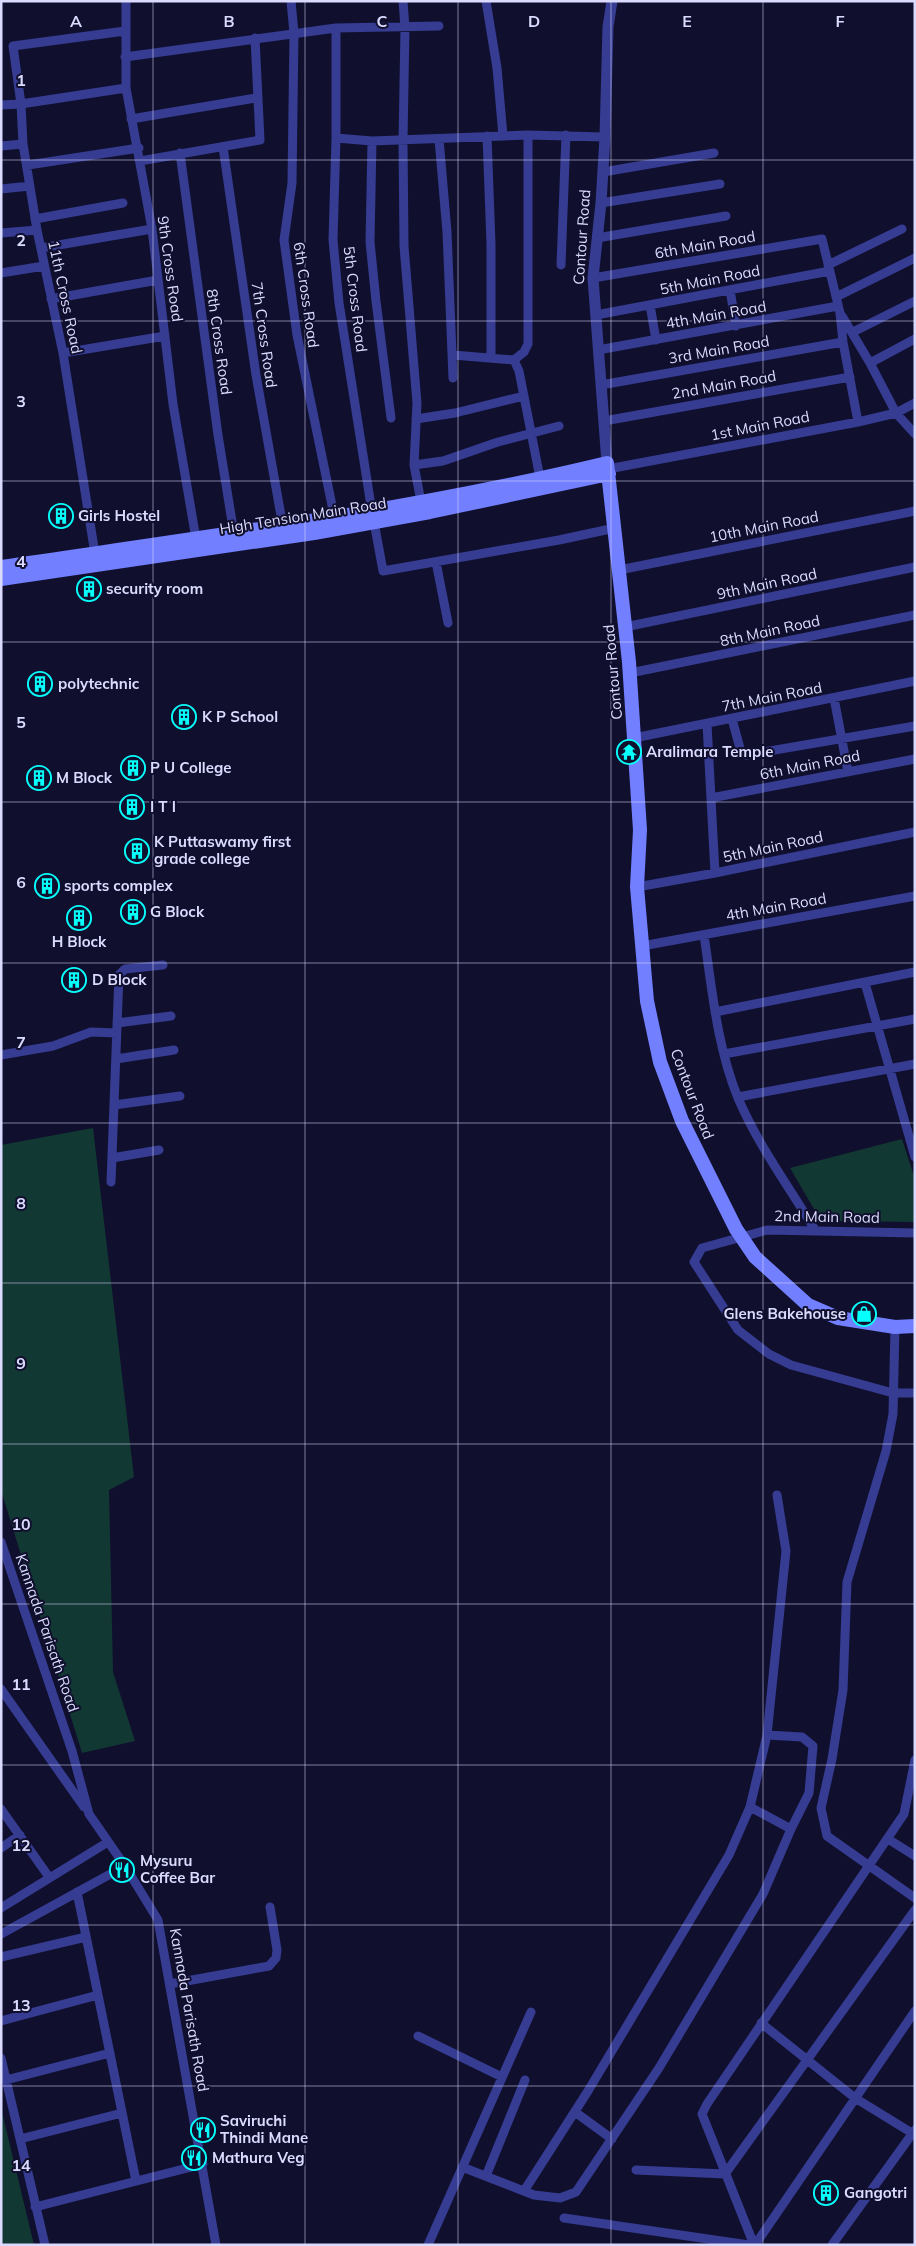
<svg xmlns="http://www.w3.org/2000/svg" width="916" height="2246" font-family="Mulish,sans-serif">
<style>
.green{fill:#113832}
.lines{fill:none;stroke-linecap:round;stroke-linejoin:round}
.minor{stroke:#353c91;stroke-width:9}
.tertiary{stroke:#353c91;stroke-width:11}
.secondary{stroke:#727fff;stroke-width:14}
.grid{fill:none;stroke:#dbdbff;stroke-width:1;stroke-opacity:0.55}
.labels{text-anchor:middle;stroke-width:4;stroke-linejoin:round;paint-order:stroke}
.street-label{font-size:15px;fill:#dbdbff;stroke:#110f2e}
.poi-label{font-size:15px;font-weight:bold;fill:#dbdbff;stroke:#110f2e;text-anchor:start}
.grid-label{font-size:16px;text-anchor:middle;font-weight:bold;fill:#dbdbff;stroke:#110f2e;stroke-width:4;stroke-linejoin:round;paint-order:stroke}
</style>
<rect width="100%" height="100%" fill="#110f2e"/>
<path class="green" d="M93 1128 134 1477 109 1490 113 1672 135 1741 82 1753 1 1490V1145Z
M902 1139 915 1179V1222L821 1221 790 1168Z
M1 2108 34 2245H1Z"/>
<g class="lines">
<path class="minor" d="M126 1V88L152 229 173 404 196 539
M291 1 294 33 292 183 284 240 297 335 335 520
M403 1 405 28 403 140 404 246 417 403 414 465 422 507
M486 1 497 68 503 136
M336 28V138L333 240 339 303 372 512
M125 57 336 28 439 26
M1 105 21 104 126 88
M131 119 256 98
M487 136 491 244V357
M336 138 372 141 528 135 605 137
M439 139 447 232 453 378
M372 141 370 242 376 301 391 418
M1 146 23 144
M223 147 256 375 283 527
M180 153 218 435 234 534
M140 161 260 140 255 38
M28 165 139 148
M603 172 714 153
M1 189 30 186
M601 203 720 184
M35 219 123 203
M1 233 37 230
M597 238 726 216
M41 248 152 229
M561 265 566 135
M828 265 902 229
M1 273 44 266
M593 278 822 239 840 313 843 342 858 422
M730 290 736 326
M836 297 915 258
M51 299 158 280
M650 305 656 340
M596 315 830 271
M842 316 870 363 896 413 915 434
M853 332 915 301
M598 350 838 306
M63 353 165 336
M453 355 514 360 519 371 540 478
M514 360 524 352 528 344V135
M870 363 915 339
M601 385 843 342
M416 419 455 413 524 396
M604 421 850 377
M414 465 443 461 498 442 559 426
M608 469 858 422 896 413 915 403
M374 522 383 571 559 540 615 528
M95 554 63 353 37 230 23 144 21 104 13 46 125 31
M436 562 448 623
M619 570 915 511
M625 627 915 567
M630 673 915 615
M834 698 848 772
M732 719 741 752 746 755 915 726
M707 724 715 873
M634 738 915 681
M711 798 915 759
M637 887 715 873 915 832
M704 935C712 989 717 1047 738 1098 758 1145 789 1187 815 1230
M642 946 915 896
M865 983 915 1157
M715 1012 915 972
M117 1023 171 1016
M724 1054 915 1019
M1 1055 53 1046 91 1032 117 1033
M116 1059 174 1050
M738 1097 915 1064
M114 1105 180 1096
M112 1158 159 1150
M111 1182 119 975 125 969 163 965
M915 1233 767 1230 702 1248 694 1262 738 1330 769 1354 791 1365 893 1393H915
M895 1327 893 1414 886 1451 847 1582 843 1690 832 1759 821 1808 827 1836 915 1898
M1 1542 72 1751 89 1814 125 1866 158 1920 216 2245
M1 1689 84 1807
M750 1807 791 1829
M1 1809 49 1877
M888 1839 915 1856
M1 1848 20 1835
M77 1892 136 2181
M1 1908 108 1842
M1 1934 125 1866
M1 1957 86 1937
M170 1984 269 1966 276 1958 277 1950 270 1907
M1 2021 98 1995
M761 2023 855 2098 912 2133
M418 2036 502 2077
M1 2058 45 2245
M6 2080 110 2053
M575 2112 612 2139
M20 2139 122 2113
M462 2167 534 2195 560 2198 576 2192 659 2068 763 1894 791 1829 809 1793 813 1746 802 1737 767 1735
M636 2170 725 2174 915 1910
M486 2176 525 2080
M524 2191 588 2091 729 1855 750 1807 767 1735 786 1551 777 1495
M35 2207 203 2164
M564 2218 749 2245
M428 2245 531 2012
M754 2245 702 2114 707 2104 904 1814 915 1760
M755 2245 915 2011
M832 2245 915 2130"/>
<path class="tertiary" d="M607 463 593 278 601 203 605 137 608 27 612 1"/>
<path class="secondary" d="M1 567C204 537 408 511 607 463L629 662 640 830 637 887 647 1001 660 1062 682 1121 736 1229 755 1257 808 1305 838 1318 895 1327 915 1326
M1 579 314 533 430 512 609 474"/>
</g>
<path class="grid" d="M153 1V2245M305 1V2245M458 1V2245M611 1V2245M763 1V2245M1 160H915M1 321H915M1 481H915M1 642H915M1 802H915M1 963H915M1 1123H915M1 1283H915M1 1444H915M1 1604H915M1 1765H915M1 1925H915M1 2086H915"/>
<defs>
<symbol id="building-ring" viewBox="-11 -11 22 22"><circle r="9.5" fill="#110f2e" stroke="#07fffb" stroke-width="1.5"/><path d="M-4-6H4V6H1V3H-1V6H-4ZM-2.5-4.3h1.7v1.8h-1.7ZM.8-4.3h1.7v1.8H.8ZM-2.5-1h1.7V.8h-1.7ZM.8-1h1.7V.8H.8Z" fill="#07fffb"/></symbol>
<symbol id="temple-ring" viewBox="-11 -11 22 22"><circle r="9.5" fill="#110f2e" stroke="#07fffb" stroke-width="1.5"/><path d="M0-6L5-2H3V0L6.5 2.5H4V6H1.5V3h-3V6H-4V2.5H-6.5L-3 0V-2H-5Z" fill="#07fffb"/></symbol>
<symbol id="shop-ring" viewBox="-11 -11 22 22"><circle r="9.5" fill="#110f2e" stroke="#07fffb" stroke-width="1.5"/><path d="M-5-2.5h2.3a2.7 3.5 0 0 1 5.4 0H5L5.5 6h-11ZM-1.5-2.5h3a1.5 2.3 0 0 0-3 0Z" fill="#07fffb"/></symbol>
<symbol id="restaurant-ring" viewBox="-11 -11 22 22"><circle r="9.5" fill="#110f2e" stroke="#07fffb" stroke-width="1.5"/><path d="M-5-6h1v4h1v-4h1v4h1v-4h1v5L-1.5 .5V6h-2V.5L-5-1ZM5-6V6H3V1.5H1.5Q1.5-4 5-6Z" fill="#07fffb"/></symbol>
</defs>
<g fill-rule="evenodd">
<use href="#building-ring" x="47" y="502" width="28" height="28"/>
<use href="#building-ring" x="75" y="575" width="28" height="28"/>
<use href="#building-ring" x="26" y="670" width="28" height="28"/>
<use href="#building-ring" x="170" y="703" width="28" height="28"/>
<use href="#temple-ring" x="615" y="738" width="28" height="28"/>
<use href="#building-ring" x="119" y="754" width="28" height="28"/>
<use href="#building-ring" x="25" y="764" width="28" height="28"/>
<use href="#building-ring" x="118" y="793" width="28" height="28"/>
<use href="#building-ring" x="123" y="837" width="28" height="28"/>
<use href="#building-ring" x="33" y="872" width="28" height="28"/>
<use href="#building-ring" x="119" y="898" width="28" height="28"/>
<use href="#building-ring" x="65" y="904" width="28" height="28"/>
<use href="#building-ring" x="60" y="966" width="28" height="28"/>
<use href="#shop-ring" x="850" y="1300" width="28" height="28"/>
<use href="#restaurant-ring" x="108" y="1856" width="28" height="28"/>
<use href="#restaurant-ring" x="189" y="2116" width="28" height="28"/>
<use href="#restaurant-ring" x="180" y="2144" width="28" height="28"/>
<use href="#building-ring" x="812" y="2179" width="28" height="28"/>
</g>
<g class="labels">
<g class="street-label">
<text transform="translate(582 237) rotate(-86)" y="5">Contour Road</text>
<text transform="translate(705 245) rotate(-10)" y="5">6th Main Road</text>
<text transform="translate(170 269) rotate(82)" y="5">9th Cross Road</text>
<text transform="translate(710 280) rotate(-11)" y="5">5th Main Road</text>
<text transform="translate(306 295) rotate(82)" y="5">6th Cross Road</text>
<text transform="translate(65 297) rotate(78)" y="5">11th Cross Road</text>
<text transform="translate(355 299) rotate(83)" y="5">5th Cross Road</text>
<text transform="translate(716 315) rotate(-10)" y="5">4th Main Road</text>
<text transform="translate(264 335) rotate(82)" y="5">7th Cross Road</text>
<text transform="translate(219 342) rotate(82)" y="5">8th Cross Road</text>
<text transform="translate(719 350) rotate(-10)" y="5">3rd Main Road</text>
<text transform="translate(724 385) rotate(-10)" y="5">2nd Main Road</text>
<text transform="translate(760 426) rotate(-11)" y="5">1st Main Road</text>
<text transform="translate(303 516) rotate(-9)" y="5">High Tension Main Road</text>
<text transform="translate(764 527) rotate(-11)" y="5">10th Main Road</text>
<text transform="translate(767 584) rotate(-12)" y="5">9th Main Road</text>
<text transform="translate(770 631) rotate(-12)" y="5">8th Main Road</text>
<text transform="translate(613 672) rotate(-95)" y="5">Contour Road</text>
<text transform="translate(772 697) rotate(-11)" y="5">7th Main Road</text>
<text transform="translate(810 765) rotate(-11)" y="5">6th Main Road</text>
<text transform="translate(773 847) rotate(-12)" y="5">5th Main Road</text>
<text transform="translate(776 907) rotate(-10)" y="5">4th Main Road</text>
<text transform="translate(692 1094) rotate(69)" y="5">Contour Road</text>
<text transform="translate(827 1217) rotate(1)" y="5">2nd Main Road</text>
<text transform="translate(47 1633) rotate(71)" y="5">Kannada Parisath Road</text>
<text transform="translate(189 2010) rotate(80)" y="5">Kannada Parisath Road</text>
</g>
<g class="poi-label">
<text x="78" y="521">Girls Hostel</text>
<text x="106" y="594">security room</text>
<text x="58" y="689">polytechnic</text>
<text x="202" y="722">K P School</text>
<text x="646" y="757">Aralimara Temple</text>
<text x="150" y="773">P U College</text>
<text x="56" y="783">M Block</text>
<text x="150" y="812">I T I</text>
<text x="154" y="847">K Puttaswamy first<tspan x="154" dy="17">grade college</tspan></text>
<text x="64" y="891">sports complex</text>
<text x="150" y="917">G Block</text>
<text x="79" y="947" text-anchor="middle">H Block</text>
<text x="92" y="985">D Block</text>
<text x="846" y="1319" text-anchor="end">Glens Bakehouse</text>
<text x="140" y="1866">Mysuru<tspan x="140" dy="17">Coffee Bar</tspan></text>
<text x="220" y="2126">Saviruchi<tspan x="220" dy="17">Thindi Mane</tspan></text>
<text x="212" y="2163">Mathura Veg</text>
<text x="844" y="2198">Gangotri</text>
</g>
</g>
<g class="grid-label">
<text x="76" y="27">A</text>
<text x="229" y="27">B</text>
<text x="382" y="27">C</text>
<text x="534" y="27">D</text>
<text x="687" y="27">E</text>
<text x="840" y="27">F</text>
<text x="21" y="86">1</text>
<text x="21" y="246">2</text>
<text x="21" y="407">3</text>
<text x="21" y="567">4</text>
<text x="21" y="728">5</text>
<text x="21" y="888">6</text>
<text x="21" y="1048">7</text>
<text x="21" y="1209">8</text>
<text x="21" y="1369">9</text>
<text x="21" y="1530">10</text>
<text x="21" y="1690">11</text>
<text x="21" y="1851">12</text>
<text x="21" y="2011">13</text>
<text x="21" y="2171">14</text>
</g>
<rect width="916" height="2246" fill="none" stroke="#dbdbff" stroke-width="5"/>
</svg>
